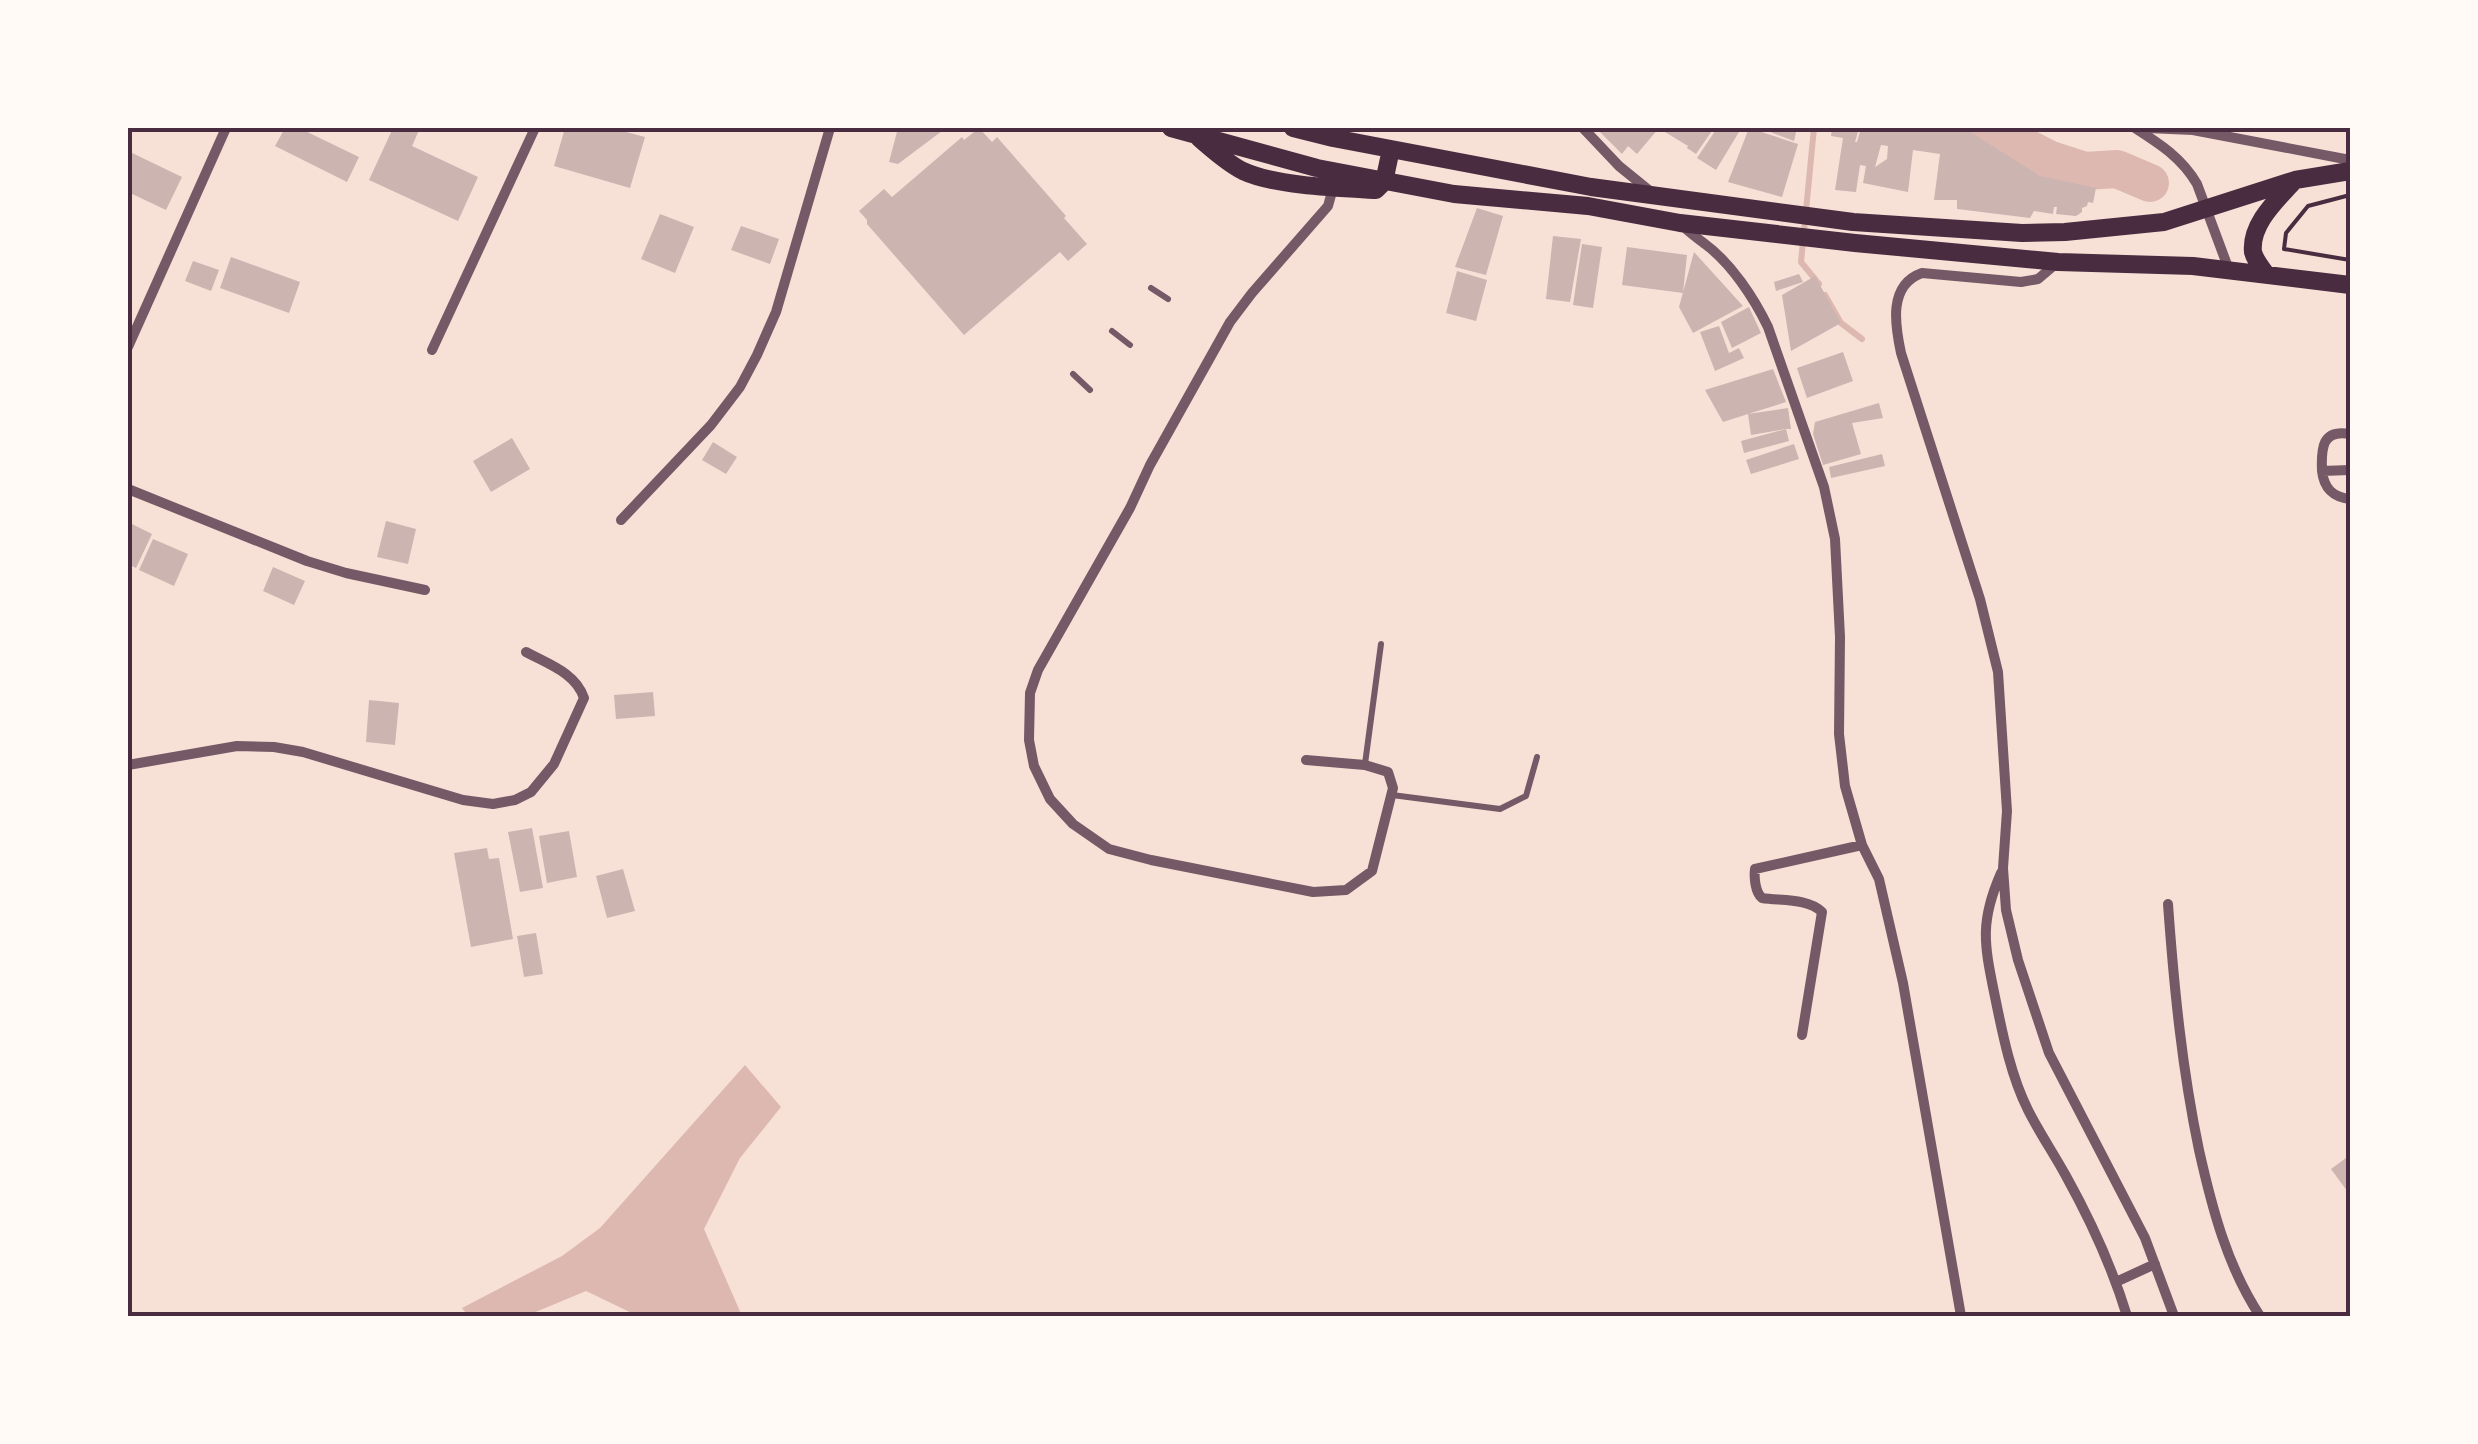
<svg xmlns="http://www.w3.org/2000/svg" width="2478" height="1444" font-family="'Public Sans',sans-serif">
<style>
.water{fill:#dcb8b0}
.lines{fill:none;stroke-linecap:round;stroke-linejoin:round}
.stream{stroke:#dcb8b0;stroke-width:6}
.river{stroke:#dcb8b0;stroke-width:38}
.building{fill:#ccb4b1;fill-rule:evenodd}
.path{stroke:#4a2c40;stroke-width:4}
.service{stroke:#755966;stroke-width:6}
.minor{stroke:#755966;stroke-width:10}
.secondary{stroke:#4a2c40;stroke-width:18}
.neatline{fill:none;stroke:#4a2c40;stroke-width:4}
</style>
<rect width="100%" height="100%" fill="#f7e1d7"/>
<path class="water" d="M745 1065 781 1107 740 1158 704 1229 742 1316H638L586 1291 526 1316H468L462 1308 562 1256 600 1228Z"/>
<g class="lines">
<path class="stream" d="M1814 128 1801 262 1819 284
M1825 295 1841 323 1862 339"/>
<path class="river" d="M1988 128 2048 159 2085 171 2117 169 2150 183"/>
</g>
<path class="building" d="M285 128H299L359 157 347 182 275 146Z
M393 128H420L412 146 478 177 458 221 369 180Z
M565 128H611L645 137 630 188 554 166Z
M898 128H946L898 164 889 162Z
M979 128 992 142 997 137 1066 216 1064 218 1087 244 1068 261 1060 252 964 335 867 224V220L859 211 884 189 892 197 962 137 964 140Z
M1596 128H1659L1637 154 1628 146 1622 154Z
M1669 128H1714L1696 154 1687 148 1688 146 1665 132Z
M1717 128 1724 132 1728 128 1739 132 1716 170 1697 158Z
M1749 128 1798 144 1782 197 1728 182Z
M1760 128H1797L1794 141Z
M1832 128H1859L1855 142H1857L1861 128H1952L1964 132V128L2040 176 2096 188 2093 203 2088 202 2087 206 2082 208V212L2076 216 2056 214 2057 207H2054L2053 214 2034 211 2030 218 1957 209V200H1934L1940 154 1913 150 1908 192 1863 183 1866 166 1860 165 1856 192 1835 190 1843 138 1831 136ZM1881 145 1888 146 1887 159 1875 167Z
M128 151 182 177 166 210 128 192Z
M1477 208 1503 216 1486 275 1455 267Z
M660 214 694 227 675 273 641 259Z
M741 226 779 239 770 264 731 250Z
M1553 236 1581 239 1570 302 1546 299Z
M1582 244 1602 247 1593 308 1573 305Z
M1627 247 1687 255 1683 293 1622 285Z
M1694 252 1743 306 1693 333 1679 307Z
M231 257 300 282 289 313 220 288Z
M193 261 219 270 211 291 185 281Z
M1457 271 1487 280 1476 321 1446 313Z
M1799 274 1803 282 1776 291 1774 282Z
M1815 276 1841 323 1791 351 1782 295Z
M1749 307 1761 333 1732 348 1721 322Z
M1719 326 1729 353 1739 348 1744 358 1715 371 1700 332Z
M1843 352 1853 381 1807 398 1797 368Z
M1773 369 1786 402 1748 414 1788 408 1791 429H1786L1789 441 1744 453 1741 441 1786 429 1751 435 1748 414 1723 422 1705 390Z
M1879 403 1883 418 1852 423 1861 454 1823 465 1813 434 1815 422Z
M512 438 530 469 491 492 473 461Z
M713 442 737 457 726 474 702 460Z
M1794 444 1799 459 1751 474 1746 460Z
M1882 454 1885 466 1831 478 1829 467Z
M386 521 416 529 408 564 377 557Z
M128 522 152 534 136 568 128 564Z
M153 539 188 554 174 586 139 570Z
M273 567 305 581 294 605 263 591Z
M653 692 655 716 616 719 614 695Z
M369 700 399 703 395 745 366 742Z
M532 828 543 888 520 892 508 832Z
M569 831 577 877 547 883 539 836Z
M487 848 489 859 499 858 513 939 471 947 454 853Z
M623 869 635 911 607 918 596 876Z
M536 933 543 974 524 977 517 936Z
M2350 1155V1195L2331 1169Z"/>
<g class="lines">
<path class="path" d="M2350 195 2308 206 2286 233 2284 249 2350 260"/>
<path class="service" d="M1151 288 1168 299
M1112 331 1130 345
M1073 374 1090 390
M1365 764 1381 644
M1392 795 1500 809 1526 796 1537 757"/>
<path class="minor" d="M1583 128 1619 166 1651 192
M2135 128C2160 144 2182 158 2197 184L2229 270
M2147 128 2193 130 2350 160
M1680 223C1688 232 1696 237 1705 244 1731 263 1754 298 1768 327L1824 487 1835 539 1840 637 1839 734 1845 786 1862 845 1879 879 1903 983 1961 1316
M2057 263 2038 279 2021 282 1922 273C1888 285 1895 325 1901 353L1980 599 1998 672 2007 811 2003 868 2006 910 2018 960 2049 1053 2145 1238 2174 1316
M128 347 226 128
M432 350 535 128
M2350 434C2322 429 2321 448 2322 471L2350 470
M2322 471C2324 489 2333 497 2350 499
M128 489 307 561 346 573 425 590
M621 520 711 425 740 387 757 355 776 312 830 128
M1306 760 1365 765 1388 772 1393 788 1372 871 1346 890 1313 892 1151 860 1109 849 1073 824 1050 799 1034 766 1029 740 1030 693 1038 670 1130 508 1150 465 1230 322 1252 293 1328 206 1333 188
M128 765 237 746 274 747 303 752 463 800 493 804 515 800 531 792 554 764 584 698C576 673 548 664 526 652
M2001 873C1980 921 1984 943 1994 992 2002 1031 2010 1074 2028 1110 2039 1132 2054 1154 2066 1176 2091 1221 2112 1267 2127 1316
M2168 904C2174 987 2182 1069 2199 1150 2212 1208 2227 1266 2260 1316
M1802 1035 1822 912C1808 898 1781 901 1762 898 1755 892 1754 877 1755 869L1862 845
M2116 1282 2155 1264"/>
<path class="secondary" d="M1171 128 1317 168 1454 194 1588 206 1680 223 1855 243 2058 262 2193 266 2350 285
M1293 128 1333 138 1591 187 1853 222 2022 233 2065 232 2164 222 2295 180 2350 171
M1199 138C1213 150 1227 163 1243 171 1275 186 1340 188 1376 190L1384 182 1391 149
M2266 274C2261 267 2255 260 2253 252 2250 224 2277 200 2294 181"/>
</g>
<rect width="2478" height="1444" fill="none" stroke="#fffaf5" stroke-width="260"/>
<rect x="130" y="130" width="2218" height="1184" class="neatline"/>
</svg>
